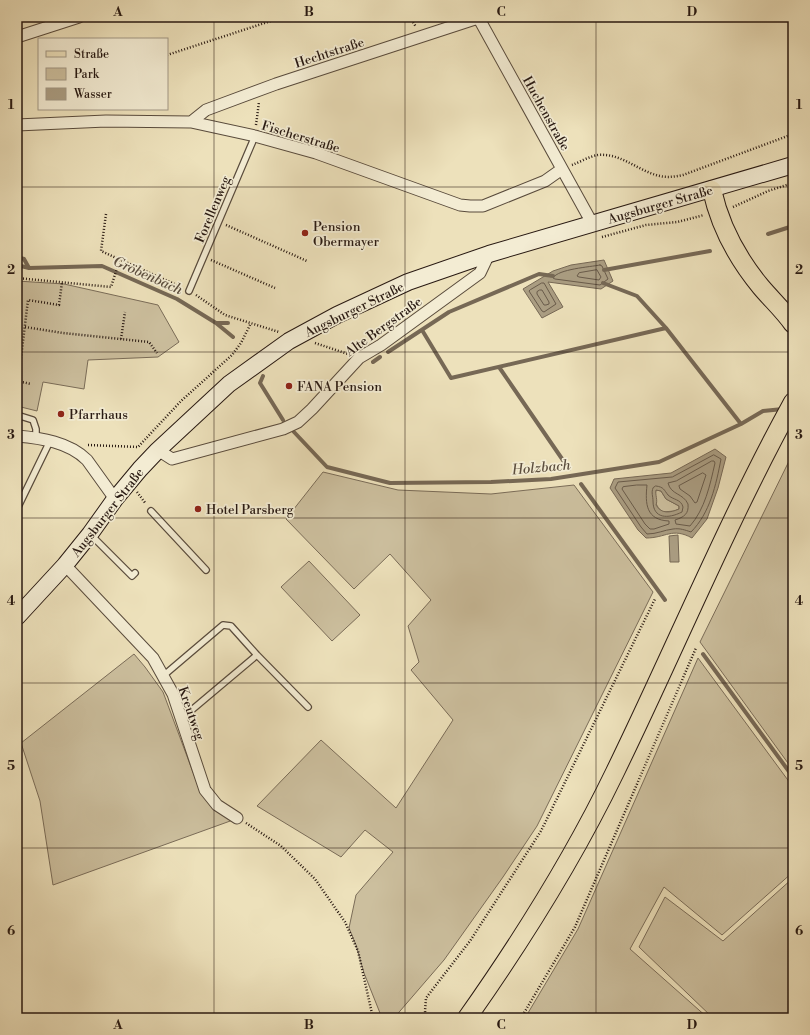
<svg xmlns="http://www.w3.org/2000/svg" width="810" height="1035" font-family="'Libre Bodoni',serif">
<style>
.green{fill:#ccbf9e;stroke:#7a6c58}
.water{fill:#aa9d82;stroke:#766855;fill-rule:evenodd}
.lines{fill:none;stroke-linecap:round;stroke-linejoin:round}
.shore{stroke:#695b4a;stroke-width:1}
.stream{stroke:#766855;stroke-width:4}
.lane-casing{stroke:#594b3c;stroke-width:8}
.street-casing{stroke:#594b3c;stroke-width:13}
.secondary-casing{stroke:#281912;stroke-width:18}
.primary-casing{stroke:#281912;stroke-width:20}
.path{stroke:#281912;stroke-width:2.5;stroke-dasharray:1 2;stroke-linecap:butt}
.lane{stroke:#f3ecd3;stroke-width:5.5}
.street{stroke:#f3ecd3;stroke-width:11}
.secondary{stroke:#f3ecd3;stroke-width:16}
.primary{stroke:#ede1bb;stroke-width:18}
.grid{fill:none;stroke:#281912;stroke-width:1;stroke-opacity:0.55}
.poi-dot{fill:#8f2418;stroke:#f3ecd3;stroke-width:1.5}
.labels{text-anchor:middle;stroke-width:3.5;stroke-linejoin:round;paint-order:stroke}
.street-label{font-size:13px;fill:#281912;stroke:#f3ecd3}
.poi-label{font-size:13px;fill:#281912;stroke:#f3ecd3;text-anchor:start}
.water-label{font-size:14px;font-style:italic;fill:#5c4e3f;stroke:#f3ecd3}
.neatline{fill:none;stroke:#281912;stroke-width:1.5}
.grid-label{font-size:13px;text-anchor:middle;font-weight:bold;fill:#281912}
</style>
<rect width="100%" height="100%" fill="#ede1bb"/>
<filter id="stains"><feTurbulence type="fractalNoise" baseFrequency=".005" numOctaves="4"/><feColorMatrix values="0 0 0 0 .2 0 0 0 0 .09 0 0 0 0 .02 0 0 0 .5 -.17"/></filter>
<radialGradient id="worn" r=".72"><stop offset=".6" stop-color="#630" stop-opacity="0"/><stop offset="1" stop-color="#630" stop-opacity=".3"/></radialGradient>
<path class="green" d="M17 281 64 284 158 305 179 342 158 357 88 360 84 389 43 382 37 411 17 406Z
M793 453V770L700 642Z
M323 472 398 490 491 494 574 485 653 592 537 826 503 877 444 960 394 1018H382L364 973 356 945 349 928 356 895 393 852 365 830 341 857 257 806 321 740 396 808 453 720 411 670 419 662 408 626 431 600 390 554 354 589 286 519Z
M656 490 661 491 666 499 679 506V509L674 511 663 512C655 507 654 498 656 490Z
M309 561 360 615 332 641 281 587Z
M134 654 145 667 163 692 200 791 233 820 53 885 40 801 21 743Z
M698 658 793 787V872L722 935 664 887 630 949 708 1018H525L578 929Z
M793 878V1018H713L639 947 665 897 723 941Z"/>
<path class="water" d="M604 260 613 281 601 289 548 282 563 307 542 318 523 289 553 271 571 265Z
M715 449 726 457 718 488 707 519 692 538C672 527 666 538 646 538L638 530 610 488 614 479 671 473ZM656 490 661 491 666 499 679 506V509C670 513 661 514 656 505 658 500 655 495 656 490Z
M678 535 679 562H670L669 536Z"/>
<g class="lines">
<path class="shore" d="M600 265 602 266 608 279 600 285 555 279 553 278C558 269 590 267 600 265Z
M597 270 601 277 599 280 579 277 577 276 579 273Z
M542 283H544L556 304 544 312 542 311 529 291 530 290Z
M540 290H542L549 302V304L546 305H544L537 294V292Z
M714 455 721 459C716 485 710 513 691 532 685 530 680 528 673 529 664 530 657 534 647 534L641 527 615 488 618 482 672 477Z
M712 461H714L715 463C710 485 705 509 690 526L676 524 675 520C684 517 689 514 688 504 683 493 671 495 668 483L676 481Z
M703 473 706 475 697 502 695 503 690 496 680 489 679 486Z
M637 485H647C645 504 646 520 669 521V524L654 529H650L645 524 622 489 623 487Z
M656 486C664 487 664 490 668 495 673 500 681 499 683 507L682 512C668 519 653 519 653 501 653 496 651 493 653 488Z"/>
<path class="stream" d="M768 234 793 226
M17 257 24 259 29 268
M17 265 29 268 102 266 177 299 216 323 233 337
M604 270 710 251
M603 283 637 296 666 328 741 424
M216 323H228
M422 330 451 378 666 328
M388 352 449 312 539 274 553 276
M373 362 380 357
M499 367 569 469
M263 376 260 383 283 420
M294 432 327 467 390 483 491 482 551 479 659 462 741 424 763 411 783 409
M581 484 665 600
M703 654 793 777"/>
<defs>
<path id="lane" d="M189 291 255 136
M17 415 33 420 36 429V438
M17 509 50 441
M151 511 206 570
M91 535 132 576 135 573
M163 676 223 625 231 626 257 655 308 707
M181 719 257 655"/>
<path id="street" d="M478 17 592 223
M17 37 79 17
M191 122 206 110 276 84 478 18
M17 123V125L106 121 191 122 255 136 316 153 460 205 470 206H483L545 181 562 169
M17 436C41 438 69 442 87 460L115 499
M158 450 172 459 283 429 298 422 312 409 359 358 381 345 480 273 489 254
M65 565 153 658 173 694 205 790 217 805 237 818"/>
<path id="secondary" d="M17 617 65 565 90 534 115 499 140 469 158 450 229 384 289 341 337 315 408 282 489 254 793 165"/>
<path id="primary" d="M712 190C720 226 737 258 761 287 772 300 784 311 793 324
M467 1018C522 940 573 859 615 772 675 649 727 522 793 402"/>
</defs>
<use href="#lane" class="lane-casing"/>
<use href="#street" class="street-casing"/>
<use href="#secondary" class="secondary-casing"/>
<use href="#primary" class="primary-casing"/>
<path class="path" d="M410 17 416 27
M167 55 283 17
M256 125 259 102
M572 165C580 162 590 156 598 155 620 153 636 169 656 175 665 178 674 177 683 175L793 134
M733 207 768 191 793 183
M106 214 101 251 181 287
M226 225 307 261
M602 237 646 225 677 222 704 215
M211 260 275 288
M17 278 111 287 120 259
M196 295 225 315 279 332
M25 327 63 333 149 342 157 353
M121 339 125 312
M315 343 348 354
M17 375 19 374 28 300 59 305 62 282
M17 381 31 384
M88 445 138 447 181 401 232 355 241 343 251 323
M137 492 146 504
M246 823 281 846 315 879 345 922 358 951 373 1018
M426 1018 425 1011 426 998 470 941 541 831 655 599
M521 1018 575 927 696 648"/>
<use href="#lane" class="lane"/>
<use href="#street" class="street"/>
<use href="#secondary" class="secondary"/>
<use href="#primary" class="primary"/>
</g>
<path class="grid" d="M214 17V1018M405 17V1018M596 17V1018M17 187H793M17 352H793M17 518H793M17 683H793M17 848H793"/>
<g class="poi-dot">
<circle cx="305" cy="233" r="4"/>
<circle cx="289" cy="386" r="4"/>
<circle cx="61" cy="414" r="4"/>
<circle cx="198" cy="509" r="4"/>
</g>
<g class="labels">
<g class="street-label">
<text transform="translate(329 52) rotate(-18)" y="5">Hechtstraße</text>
<text transform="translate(547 113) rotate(61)" y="5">Huchenstraße</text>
<text transform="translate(301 136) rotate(17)" y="5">Fischerstraße</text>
<text transform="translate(660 204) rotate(-16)" y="5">Augsburger Straße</text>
<text transform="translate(212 209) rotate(-67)" y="5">Forellenweg</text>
<text transform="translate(354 309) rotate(-26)" y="5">Augsburger Straße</text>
<text transform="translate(383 326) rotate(-36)" y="5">Alte Bergstraße</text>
<text transform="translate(107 512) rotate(-52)" y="5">Augsburger Straße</text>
<text transform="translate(192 713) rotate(71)" y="5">Kreutweg</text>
</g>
<g class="poi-label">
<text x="313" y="231">Pension<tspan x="313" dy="15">Obermayer</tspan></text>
<text x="297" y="391">FANA Pension</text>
<text x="69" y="419">Pfarrhaus</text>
<text x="206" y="514">Hotel Parsberg</text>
</g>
<g class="water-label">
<text transform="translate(148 275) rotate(24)" y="5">Gröbenbach</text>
<text transform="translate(541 467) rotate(-5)" y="5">Holzbach</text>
</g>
</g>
<rect width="810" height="1035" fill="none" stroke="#ede1bb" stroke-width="44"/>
<rect x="38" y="38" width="130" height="72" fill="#f3ecd3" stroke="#a29886"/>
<rect x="46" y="51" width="20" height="6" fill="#ede1bb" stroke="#a29886"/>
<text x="74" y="58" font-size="12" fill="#281912">Straße</text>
<rect x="46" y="68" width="20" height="12" fill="#ccbf9e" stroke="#a29886"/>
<text x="74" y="78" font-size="12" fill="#281912">Park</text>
<rect x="46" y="88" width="20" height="12" fill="#aa9d82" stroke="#a29886"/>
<text x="74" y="98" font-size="12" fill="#281912">Wasser</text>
<rect x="22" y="22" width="766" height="991" class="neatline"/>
<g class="grid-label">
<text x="118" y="16">A</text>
<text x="309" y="16">B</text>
<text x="501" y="16">C</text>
<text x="692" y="16">D</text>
<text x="11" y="109">1</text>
<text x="799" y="109">1</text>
<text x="11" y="274">2</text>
<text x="799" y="274">2</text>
<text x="11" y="439">3</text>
<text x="799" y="439">3</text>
<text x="11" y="605">4</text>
<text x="799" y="605">4</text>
<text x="11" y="770">5</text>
<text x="799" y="770">5</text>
<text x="11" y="935">6</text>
<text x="799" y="935">6</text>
<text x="118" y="1029">A</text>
<text x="309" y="1029">B</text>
<text x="501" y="1029">C</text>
<text x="692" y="1029">D</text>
</g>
<rect width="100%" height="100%" filter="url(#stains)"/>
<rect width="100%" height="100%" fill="url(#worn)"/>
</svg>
